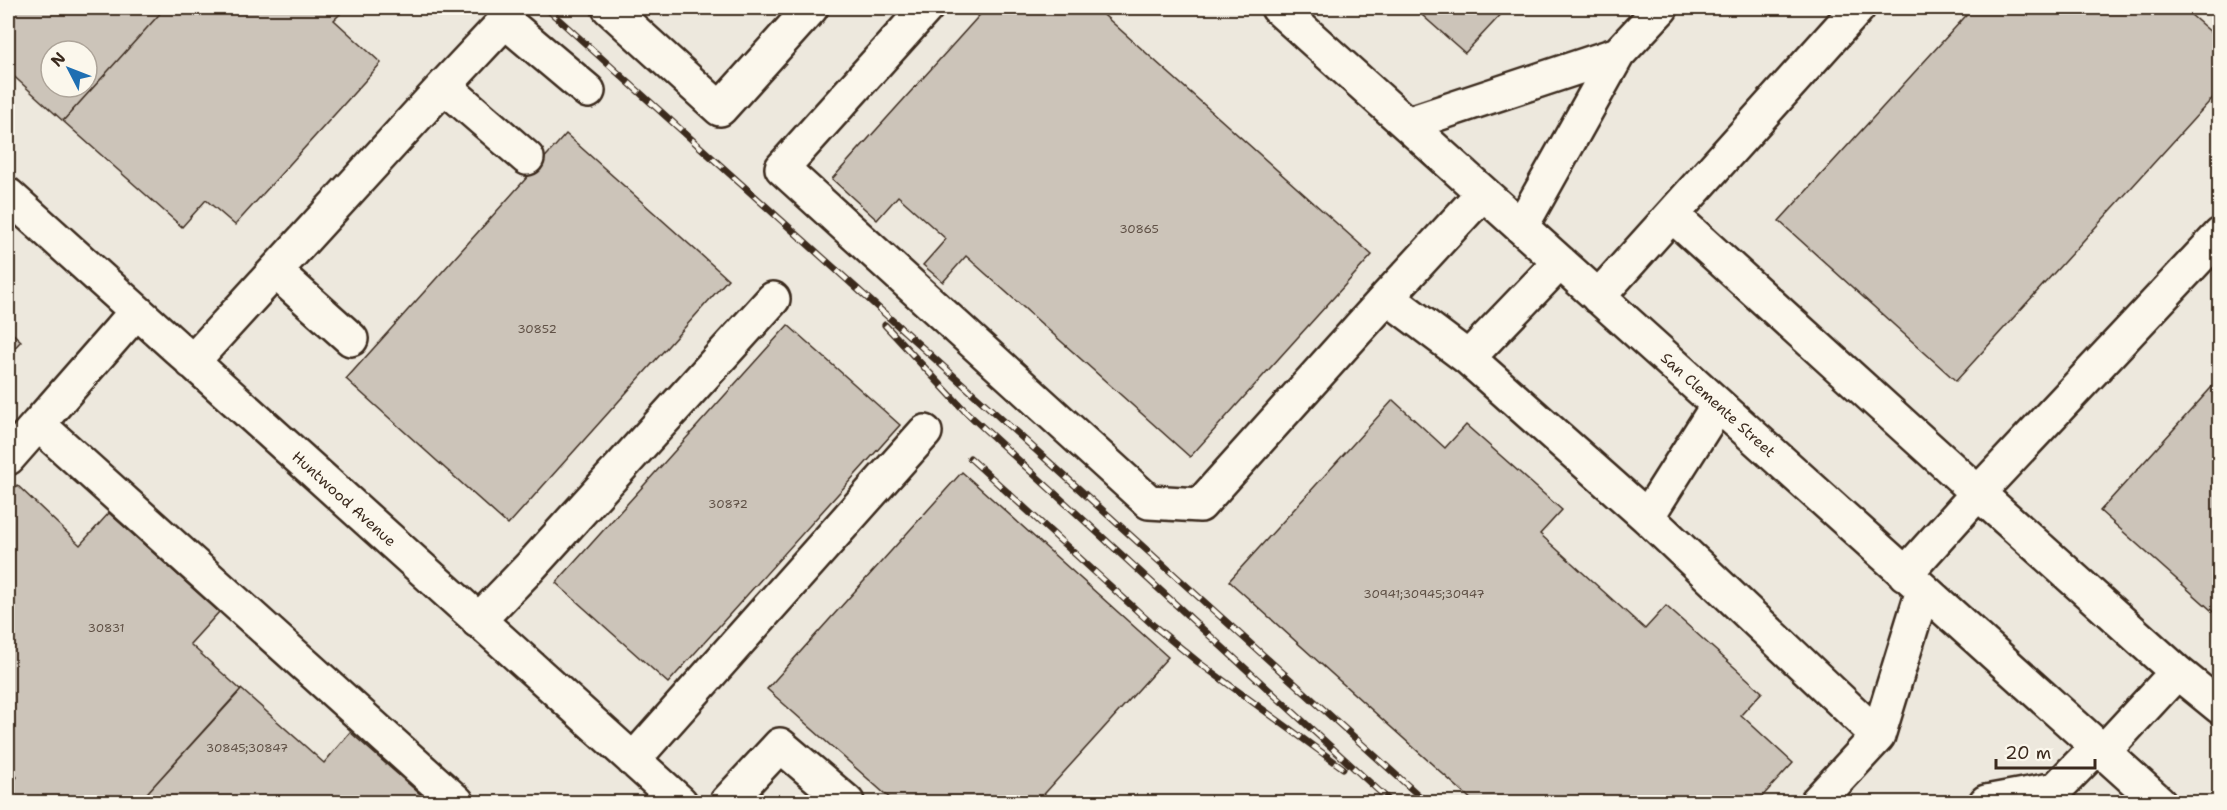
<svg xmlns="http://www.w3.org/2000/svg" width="2227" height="810" font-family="'Shantell Sans',sans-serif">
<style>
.built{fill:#ede8dd;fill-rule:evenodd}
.building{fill:#ccc4b9;stroke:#3b2a1e;stroke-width:1.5;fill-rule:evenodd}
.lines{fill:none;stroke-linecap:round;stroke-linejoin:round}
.minor-casing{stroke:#3b2a1e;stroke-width:38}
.minor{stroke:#fbf7ec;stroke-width:33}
.rail-casing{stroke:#3b2a1e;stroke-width:7}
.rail{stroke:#fbf7ec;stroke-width:4.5;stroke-dasharray:14;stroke-linecap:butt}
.labels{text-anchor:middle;stroke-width:6;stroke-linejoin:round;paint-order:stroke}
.number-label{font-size:12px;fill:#5f5045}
.street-label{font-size:15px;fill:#3b2a1e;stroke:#fbf7ec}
</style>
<rect width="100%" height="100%" fill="#fbf7ec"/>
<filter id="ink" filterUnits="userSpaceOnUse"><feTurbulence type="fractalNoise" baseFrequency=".0167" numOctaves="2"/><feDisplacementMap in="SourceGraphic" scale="12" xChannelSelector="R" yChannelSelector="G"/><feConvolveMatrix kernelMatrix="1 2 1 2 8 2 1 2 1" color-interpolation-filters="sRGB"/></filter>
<g filter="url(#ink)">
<path class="built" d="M8 8H2219V802H8ZM51 51H87V87H51Z"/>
<path class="building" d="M8 8H165L63 121 8 71ZM51 51H87V87H51Z
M165 8H346L334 20 381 63 235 225 206 200 182 227 63 121Z
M986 8H1096L1372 255 1190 457 966 256 943 282 923 265 946 239 898 196 877 220 832 179Z
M1414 8H1507L1465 53Z
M1973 8H2183L2220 40V90L1956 381 1779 221Z
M566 134 728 279 508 525 346 379Z
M788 325 900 425 668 683 556 583Z
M8 329 21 341 8 355Z
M2220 378V618L2100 511Z
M1393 400 1445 448 1466 425 1562 510 1540 534 1645 629 1666 606 1762 692 1741 715 1793 763 1757 802H1474L1229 581Z
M962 472 1168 657 1037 802H894L767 689Z
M17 485 80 545 109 513 219 612 190 644 241 690 139 802H45L38 796 32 802H8V788L17 777 8 768V496Z
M241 689 324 763 350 732 429 802H139Z"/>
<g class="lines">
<defs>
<path id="minor" d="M609 8 720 109 811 8
M926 8 782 168 1149 502 1200 505 1387 297 1468 358
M1278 8 2159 802
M444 86 527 158
M1407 124 1618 54
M8 195 680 802
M1672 215 1978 493 2220 235
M1521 227 1618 54 1661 8
M1560 262 1468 358 1647 517
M275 271 351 339
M1387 297 1483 193
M1598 297 1858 8
M136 312 38 424 457 802
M192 362 444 86 505 21 588 91
M1718 405 1647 517 1878 736
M8 458 38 424
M1905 574 1978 493 2177 672
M478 621 531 566 773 299
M2103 752 2177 672 2220 707
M633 760 925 432
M727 802 780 745 847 802
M1817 802 1878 736 1923 590
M1986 802 2056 789 2097 747"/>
</defs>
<use href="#minor" class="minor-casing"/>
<use href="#minor" class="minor"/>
<defs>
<path id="rail" d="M546 8 1426 802
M885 325 965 411 1391 802
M970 458 1154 626 1198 662 1343 768"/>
</defs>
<use href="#rail" class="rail-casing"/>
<use href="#rail" class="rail"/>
</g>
</g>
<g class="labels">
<g class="number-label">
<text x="1139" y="233">30865</text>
<text x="537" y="333">30852</text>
<text x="728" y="508">30872</text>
<text x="1424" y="598">30941;30945;30947</text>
<text x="106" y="632">30831</text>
<text x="247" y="752">30845;30847</text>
</g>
<g class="street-label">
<text transform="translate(1718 405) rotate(42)" y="5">San Clemente Street</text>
<text transform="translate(344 499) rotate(42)" y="5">Huntwood Avenue</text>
</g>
</g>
<rect width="2227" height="810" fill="none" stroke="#fbf7ec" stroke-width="30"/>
<rect x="15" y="15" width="2197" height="780" fill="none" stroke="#3b2a1e" stroke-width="2" filter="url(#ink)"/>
<g transform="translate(69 69) rotate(312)"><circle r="28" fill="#fbf7ec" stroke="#aea59a" stroke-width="1.5"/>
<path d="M0-4.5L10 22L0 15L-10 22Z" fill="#1f6fb2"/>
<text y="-9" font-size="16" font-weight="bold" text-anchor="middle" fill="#3b2a1e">N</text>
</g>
<path d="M1996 759v9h99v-9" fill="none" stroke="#3b2a1e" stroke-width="3"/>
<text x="2005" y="759" font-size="18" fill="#3b2a1e" stroke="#fbf7ec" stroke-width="4.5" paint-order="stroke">20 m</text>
</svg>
